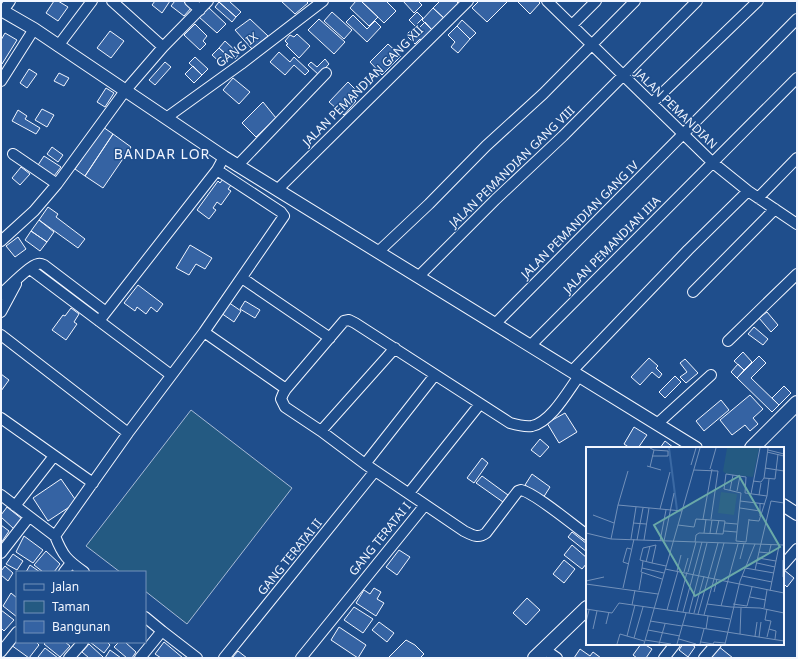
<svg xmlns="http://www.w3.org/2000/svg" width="798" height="659" font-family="'Noto Sans',sans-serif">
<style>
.green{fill:#245a82;stroke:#a8bbd7}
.building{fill:#3563a3;stroke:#f2f6ff}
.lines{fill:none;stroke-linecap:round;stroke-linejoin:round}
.minor-casing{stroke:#f2f6ff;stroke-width:12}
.tertiary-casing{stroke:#f2f6ff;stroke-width:14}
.secondary-casing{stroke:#f2f6ff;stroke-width:16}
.minor{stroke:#1f4e8c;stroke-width:10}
.tertiary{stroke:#1f4e8c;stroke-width:12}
.secondary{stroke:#1f4e8c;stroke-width:14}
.labels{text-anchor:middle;stroke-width:3;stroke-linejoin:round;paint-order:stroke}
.street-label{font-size:12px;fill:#f2f6ff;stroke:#1f4e8c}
.quarter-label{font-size:14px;letter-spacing:1px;fill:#f2f6ff;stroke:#1f4e8c}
.inset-river{fill:none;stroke:#3b69a3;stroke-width:2}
.inset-road{fill:none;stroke:#7391ba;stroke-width:1}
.view{fill:#6aa9a8;fill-opacity:0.15;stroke:#6aa9a8;stroke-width:2}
.inset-edge{fill:none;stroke:#f2f6ff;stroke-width:2}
</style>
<rect width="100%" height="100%" fill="#1f4e8c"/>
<path class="green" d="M191 410 292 488 187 624 145 591V572H120L86 546Z"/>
<path class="building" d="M54 1H58L68 7 58 21 46 13Z
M155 1H170L162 13 152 5Z
M175 1H183L191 8 184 16 171 6Z
M220 1H229L241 12 236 17 219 2Z
M281 1H306L308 3 295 14Z
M356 1H361L378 17 369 26 350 8Z
M361 1H386L396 11 384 23Z
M403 1H418L422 5 414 13Z
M440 1H456L460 5 446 20 433 8Z
M479 1H508L487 22 472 8Z
M517 1H538L540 3 530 14Z
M219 2 236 17 232 22 215 7Z
M208 7 226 24 217 33 199 17Z
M433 8 446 20 434 32 422 20Z
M332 12 352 30 344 39 324 21Z
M417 12 423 18 415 26 409 20Z
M353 15 367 29 375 21 381 27 367 42 346 22Z
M250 19 268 36 252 49 235 30Z
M319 19 345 42 334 54 308 30Z
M462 20 476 33 470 39 457 26Z
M425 22 434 32 424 42 420 39 415 44 406 35 413 28 416 31Z
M195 24 207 36 203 41 206 44 200 50 184 35Z
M457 26 470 39 458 53 451 47 455 42 448 35Z
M110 31 124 41 111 58 97 48Z
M5 33 17 40 2 64 1 63V40Z
M297 34 310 46 299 58 286 45 288 44 285 41 290 35 294 37Z
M225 41 239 54 235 59 232 56 230 58 219 48Z
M388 44 401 56 382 75 370 62Z
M219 48 230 58 223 65 212 55Z
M279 52 290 62 294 57 309 71 305 75 294 65 285 75 270 62Z
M195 57 208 69 202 75 189 63Z
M325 59 329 64 319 75 308 65 311 62 317 67Z
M165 62 171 67 155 85 149 80Z
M193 66 202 75 194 83 185 74Z
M29 69 37 74 27 88 20 83Z
M59 73 69 78 64 86 54 81Z
M233 78 250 92 239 104 223 90Z
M348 82 357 91 352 97 356 101 344 115 329 102Z
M106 88 114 93 105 107 97 102Z
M263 102 276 118 256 137 242 123Z
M42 109 54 115 47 127 35 120Z
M18 110 27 116 25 119 40 128 36 134 12 121Z
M103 127 113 134 85 176 75 169Z
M113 134 131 147 103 188 85 176Z
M52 147 63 155 58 162 47 154Z
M44 156 61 167 54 176 38 165Z
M21 167 30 174 20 185 12 178Z
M223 179 231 185 228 189 231 191 221 205 217 202 213 208 216 210 209 219 197 210 218 181 220 183Z
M48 207 58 214 56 217 85 239 78 248 39 220Z
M39 220 54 232 47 242 31 231Z
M31 231 47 242 40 251 25 240Z
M18 237 26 249 15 257 6 246Z
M190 245 212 258 205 269 196 264 189 275 176 268Z
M138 285 163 304 157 312 151 307 146 314 137 307 135 311 124 303Z
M245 301 260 310 255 318 240 309Z
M228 302 241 311 234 322 221 313Z
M71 308 79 314 74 322 77 324 66 340 52 330 63 315 65 316Z
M767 312 778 325 771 332 759 318Z
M754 327 768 339 763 345 748 334Z
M743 352 752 362 744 370 734 361Z
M759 356 766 363 751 378 779 405 772 412 737 378Z
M649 358 658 366 656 368 662 374 659 378 652 372 640 385 631 377Z
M685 359 698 373 686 383 680 377 687 372 680 363Z
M738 364 744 370 737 378 731 372Z
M1 374 9 380 1 391Z
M675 376 681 382 665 398 659 392Z
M784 386 791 393 779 405 772 398Z
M750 395 763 409 753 418 758 424 750 431 745 425 732 435 720 420Z
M721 400 729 410 704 431 696 421Z
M565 413 577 432 559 443 547 423Z
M634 427 647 435 638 448H630L624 444Z
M540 439 549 447 540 457 531 450Z
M665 441 674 448H660Z
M482 458 488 463 474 483 467 478Z
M532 474 550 487 543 498 525 485Z
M482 476 508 495 503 502 476 483Z
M61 479 77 502 48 521 33 498Z
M7 507 22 519 14 529 1 517V515Z
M1 525 9 531 1 543Z
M572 532 587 544V552L568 537Z
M24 536 43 550 33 563 16 552Z
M572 545 587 558V563L582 569 564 555Z
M399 550 410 557 397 575 386 567Z
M46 551 60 564 54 572H43L34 565Z
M13 554 23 561 17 570 6 564Z
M564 560 575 569 564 583 553 574Z
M30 565 40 572H26Z
M5 566 13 573 8 581 1 575V571Z
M784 570 794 578 787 587 783 583V572Z
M374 588 381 592 377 599 384 603 376 616 356 603 364 590 370 594Z
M11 593 17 598V617L3 606Z
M527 598 540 610 526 625 513 613Z
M354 607 373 619 363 633 344 620Z
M1 610 14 620 4 631 1 628Z
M379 622 394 633 387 642 372 630Z
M339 627 366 645 358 658 331 640Z
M17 637V642H36L39 645 29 658 11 645Z
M406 640 415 645 424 654 420 658H391L389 657Z
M46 642H65L70 646 60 657 44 644Z
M90 642H107L110 645 104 653Z
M119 642H125L136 652 132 658H127L114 647Z
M164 642 183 658H161L155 654Z
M89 644 103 657V658H89L82 652Z
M641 644H644L652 649 646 658H637L633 655Z
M683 644H691L695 647 688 657 679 650Z
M718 646 733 658H708Z
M45 648 58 658H40L38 657Z
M580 649 590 656 593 652 601 658H574Z
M110 650 121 658H105Z
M238 651 247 658H232Z"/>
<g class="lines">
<defs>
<path id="minor" d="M112 1 163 47 208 1
M190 1 200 10
M547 1 712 162 748 191 797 224
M3 11 10 1
M572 25 596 1
M58 46 92 1
M1 81 34 29
M652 103 758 1
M166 118 241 64 323 1
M13 154 57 184
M237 166 326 73
M277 190 468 1
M758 198 797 158
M1 241 34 211 57 184 125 91 163 47
M378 252 429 204 486 146 543 94 635 1
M30 269 171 375
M418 277 495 200 563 136 697 1
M242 278 330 338
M693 292 775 209
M1 294C8 288 30 265 38 264 40 263 42 264 44 265L106 312
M1 312 16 284
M99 321 217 170 224 157
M495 324 797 19
M204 332 286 389
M1 335 128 433
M728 341 797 274
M530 346 797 78
M572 371 688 250 748 191
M579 376C568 391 551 422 532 426 525 427 517 425 510 423L355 323 349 320 344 321 286 389 283 394 281 399 285 407 321 431 365 464 464 531C472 535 478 539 486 533L518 491 521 490C535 493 573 525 587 535
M1 418 93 483
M657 424 711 375
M321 431 395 348
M365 464 435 375
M409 493 480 404
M1 495 55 536
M15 506 54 456
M1 553 29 517
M783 565 797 549
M64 572 71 563
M84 572C67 560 63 556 55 536L128 433 204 332 284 216 281 212 217 170
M162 631 197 658
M544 649 557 658
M1 652 17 632
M69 658 83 642
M140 658 162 631 145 617
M224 658 375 471
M301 658 425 505
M664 658 675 644
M704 658 716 644"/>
<path id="tertiary" d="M1 10 34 29 224 157 696 448
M783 505 797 514"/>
<path id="secondary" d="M752 448 797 403
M535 658 587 608"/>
</defs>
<use href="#minor" class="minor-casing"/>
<use href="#tertiary" class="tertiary-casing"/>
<use href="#secondary" class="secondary-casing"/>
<use href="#minor" class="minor"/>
<use href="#tertiary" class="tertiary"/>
<use href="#secondary" class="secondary"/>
</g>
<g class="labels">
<g class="street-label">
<text transform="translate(237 50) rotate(-37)" y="4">GANG IX</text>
<text transform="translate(363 86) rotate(-45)" y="4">JALAN PEMANDIAN GANG XII</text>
<text transform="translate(676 109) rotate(44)" y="4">JALAN PEMANDIAN</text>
<text transform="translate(512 167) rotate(-44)" y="4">JALAN PEMANDIAN GANG VIII</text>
<text transform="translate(580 220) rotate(-45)" y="4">JALAN PEMANDIAN GANG IV</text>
<text transform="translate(612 245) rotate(-45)" y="4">JALAN PEMANDIAN IIIA</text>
<text transform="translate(380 539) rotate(-51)" y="4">GANG TERATAI I</text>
<text transform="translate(290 557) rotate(-51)" y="4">GANG TERATAI II</text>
</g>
<g class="quarter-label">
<text x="162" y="159">BANDAR LOR</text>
</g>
</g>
<g transform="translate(586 447)">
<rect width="198" height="198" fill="#1f4e8c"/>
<path d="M141 1H173L167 30 140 27 137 24ZM135 45 151 47 148 68 132 66Z" fill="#245a82"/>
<path class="inset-river" d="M83 1 91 63"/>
<path class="inset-road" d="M182 3 198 7M181 5 198 9M66 9H82V4L68 3M105 18 110 1M61 19 75 23M64 20 68 3 64 1M179 21 198 24M124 22 130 1M108 23 132 24 125 72M178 31 189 32 192 7M167 34 175 35 178 31 182 1M144 43 147 28M151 44 154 29M159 46 160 30 140 27 138 42 155 46 150 94 160 95M159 46 181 49M165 47 174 1M173 48 175 36M154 54 179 57M174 56V69M32 58 42 24M154 61 174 64M74 62 84 25M7 68 28 76M117 72 126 22M163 73 173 74 181 49 183 32M47 76 60 77M139 76 151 77M92 78 108 80 110 72 139 74 137 87 113 86 110 88 109 95M138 84 151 85M0 86 25 92 198 98M118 86 120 72M124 86 126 73M130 87 133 73M25 92 32 58 96 64M45 92 50 60M51 93 57 61M58 93 63 61M74 94 80 63M78 94 88 46M160 95 163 72M173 105 185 54 198 56M172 111 190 114M154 112 158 97M197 113V130M57 114 56 121 78 126M60 115 64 99M66 116 70 98 57 101 54 113 66 116 80 119M171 116 189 120M43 117 37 115 41 101 45 102M56 121 55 125 76 132M159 121 188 126M79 122 198 146M169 123 173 105 183 106 185 98M91 124 95 108M98 125 102 111M102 125 110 95M156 129 186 135M0 134 18 130M0 137 72 147M37 141 48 92M53 143 56 126M184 144 193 99M128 145 131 132M164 150 180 153M121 157 145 160 174 161 198 166M147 157 161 159 166 140M46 158 49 143M135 159 152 97M178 161 181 143M0 162 26 166 33 156 144 172M81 163 92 124M91 164 101 125M97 165 116 95M103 166 121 96M108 166 118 129M112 167 132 96M118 168 138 96M64 174 96 179M0 175 3 163M20 177 23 165M96 178 198 194M7 182 11 164M120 182 122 169M183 182 190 184 189 192M62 183 94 189M154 187 155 161M41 189 49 158M169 189 171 175M173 190 175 175M181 190 185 174 179 173 181 162M48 191 57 160M93 192 110 197M59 193 85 197M115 195 127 197M31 197 34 187 58 194M58 197 114 1M73 197 79 177M91 197 100 166M114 197 118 182M127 197 128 195 139 196M139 197 154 134 169 97"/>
<path class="view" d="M153 29 194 100 109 149 68 78Z"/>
<rect width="198" height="198" class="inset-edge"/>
</g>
<rect width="798" height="659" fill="none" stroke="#f2f6ff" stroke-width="4"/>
<rect x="16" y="571" width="130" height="72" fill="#1f4e8c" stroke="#7391ba"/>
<rect x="24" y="584" width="20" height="6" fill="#1f4e8c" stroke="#7391ba"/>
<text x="52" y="591" font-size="12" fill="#f2f6ff">Jalan</text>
<rect x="24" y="601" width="20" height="12" fill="#245a82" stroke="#7391ba"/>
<text x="52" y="611" font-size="12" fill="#f2f6ff">Taman</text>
<rect x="24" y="621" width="20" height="12" fill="#3563a3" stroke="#7391ba"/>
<text x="52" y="631" font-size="12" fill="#f2f6ff">Bangunan</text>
</svg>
